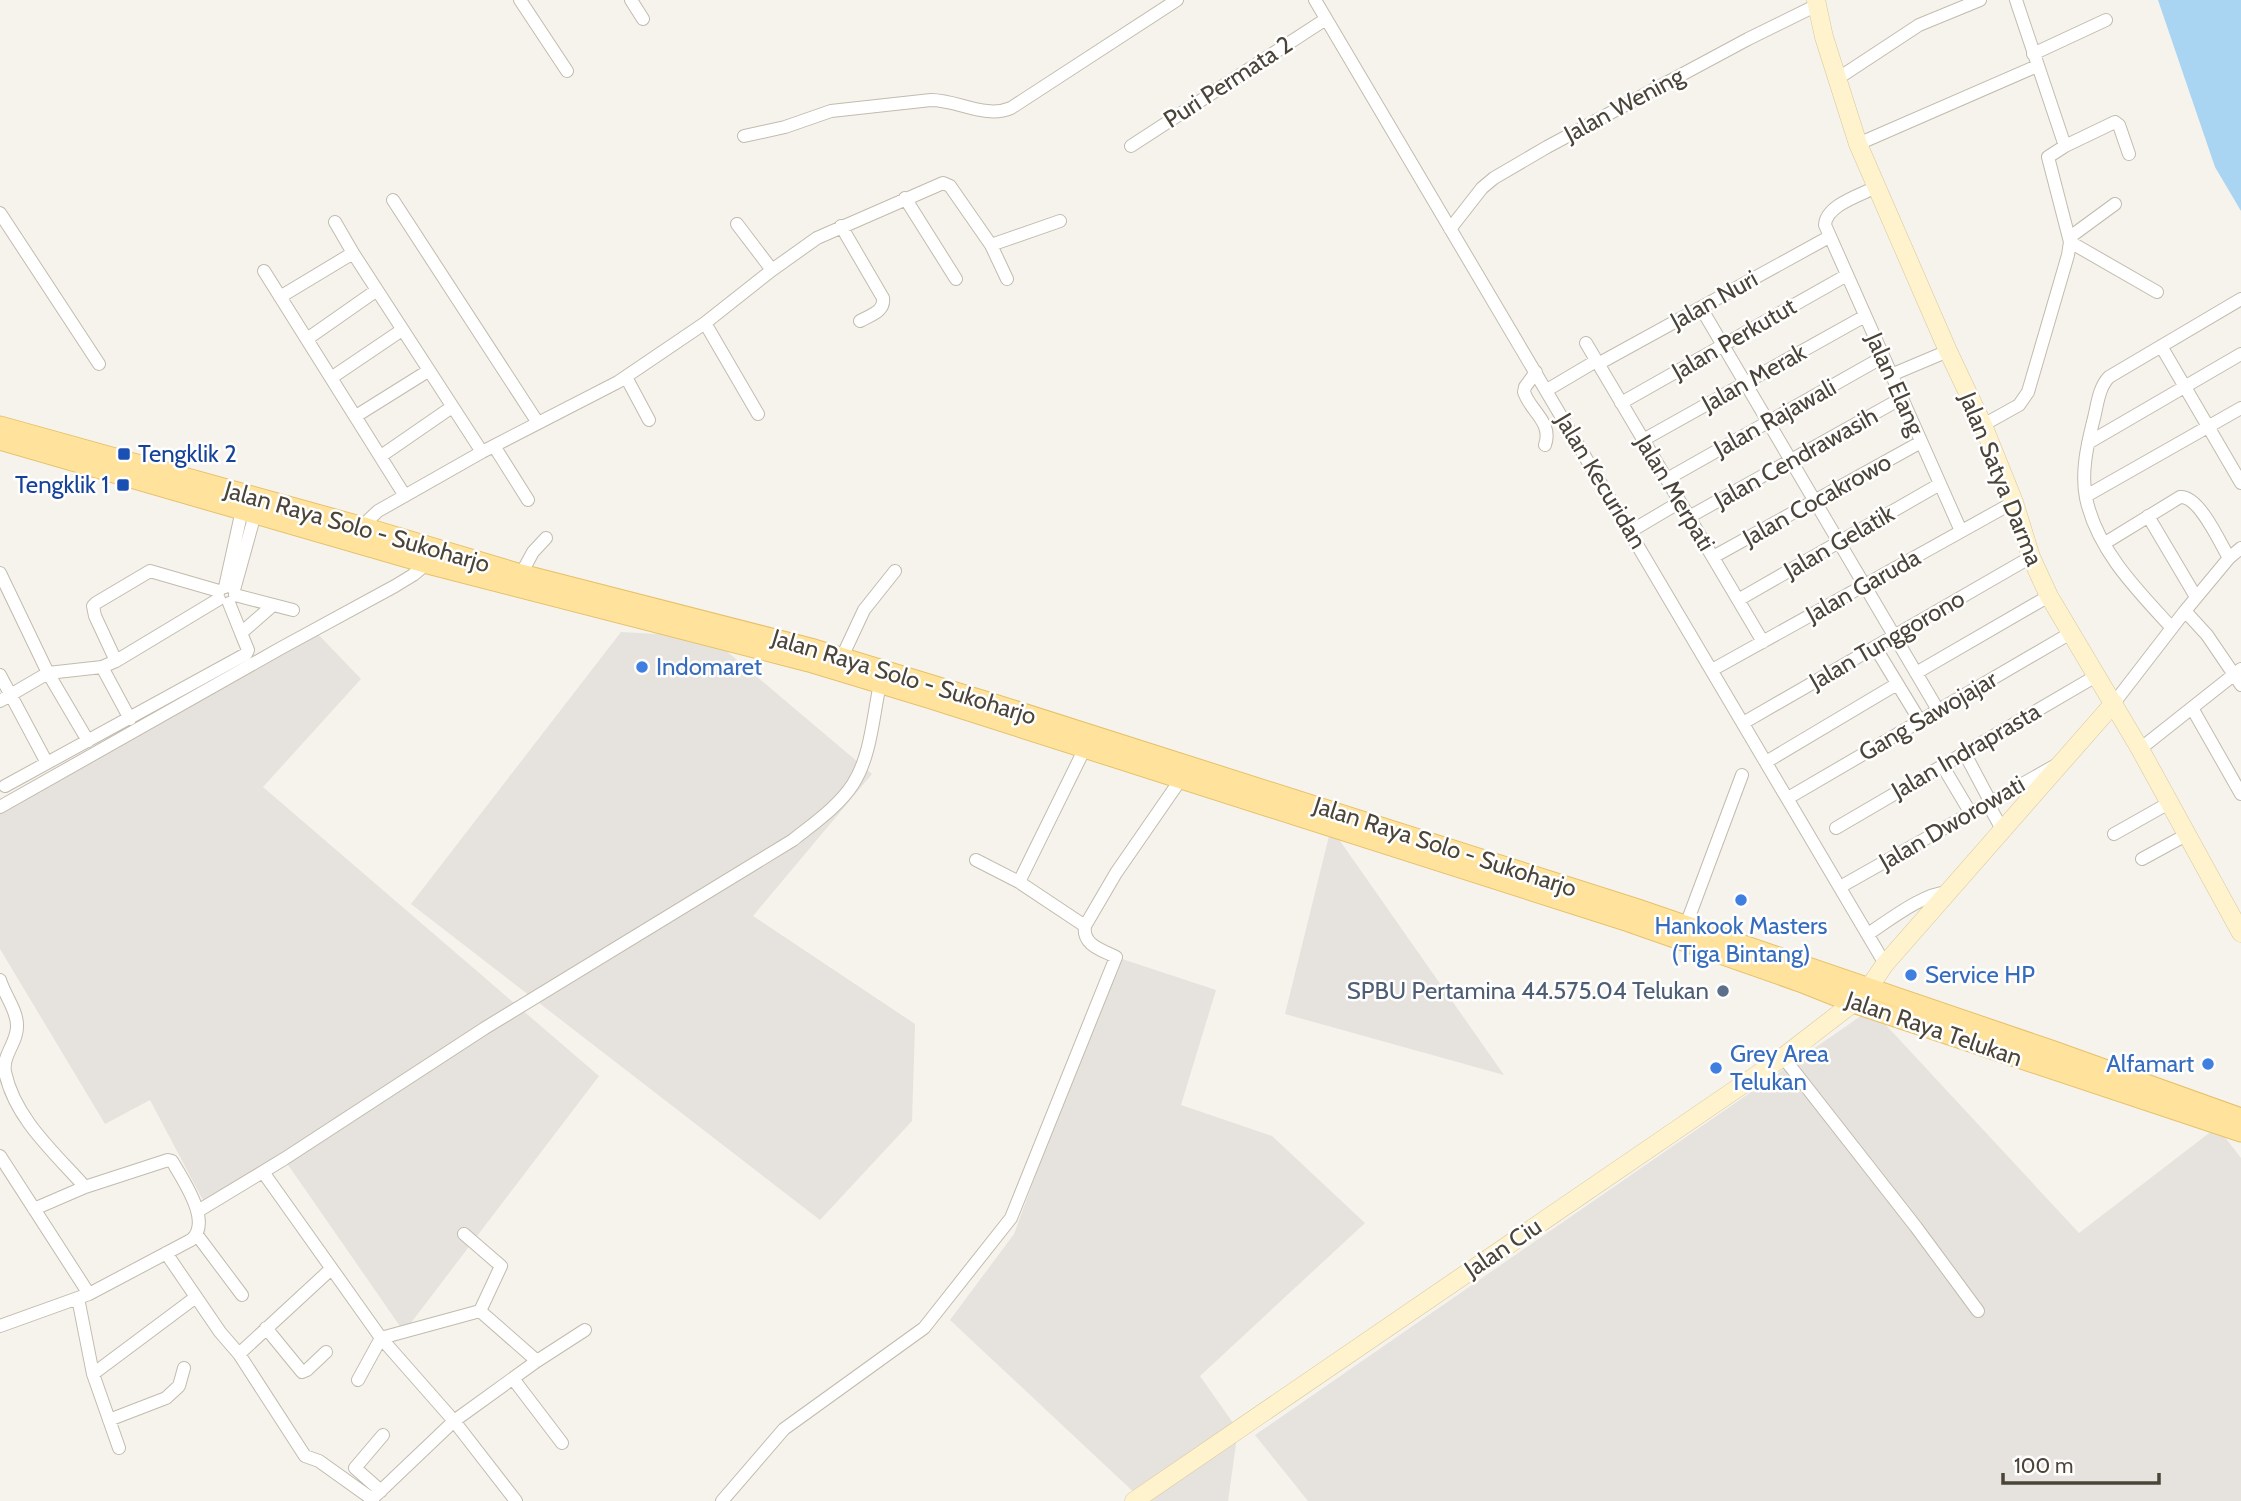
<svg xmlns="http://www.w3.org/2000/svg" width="2241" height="1501" font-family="Cabin,sans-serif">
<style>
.industrial{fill:#e6e2dd}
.water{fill:#a9d4f2}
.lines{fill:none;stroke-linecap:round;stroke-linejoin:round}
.street-casing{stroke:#c2bbae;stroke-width:14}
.secondary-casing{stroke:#d6c79b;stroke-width:19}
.primary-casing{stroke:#e6c16a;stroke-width:21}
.street{stroke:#fff;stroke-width:12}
.secondary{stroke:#fff3cd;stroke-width:18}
.primary{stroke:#ffe39c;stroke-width:19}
.transit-dot{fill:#1a4fb4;stroke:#fff;stroke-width:2.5}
.shop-dot{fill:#3f7fe0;stroke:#fff;stroke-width:2.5}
.service-dot{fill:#5c6f8a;stroke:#fff;stroke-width:2.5}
.labels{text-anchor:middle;stroke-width:5;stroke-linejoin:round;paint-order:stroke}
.street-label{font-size:24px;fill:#4b4439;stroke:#fff}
.transit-label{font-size:24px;fill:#164399;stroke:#fff;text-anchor:start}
.shop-label{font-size:24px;fill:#366cbe;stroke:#fff;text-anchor:start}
.service-label{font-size:24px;fill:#4e5e75;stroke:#fff;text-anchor:end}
</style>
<rect width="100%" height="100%" fill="#f6f3ec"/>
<path class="industrial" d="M314 630 361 679 263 787 599 1076 404 1332 284 1159 206 1206 150 1100 105 1124 0 949V807Z
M621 632 710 637 872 774 753 916 915 1024 912 1121 820 1220 411 904Z
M1331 828 1504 1075 1285 1014Z
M1116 957 1216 990 1181 1105 1272 1136 1365 1223 1200 1376 1238 1430 1228 1501H1136L1140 1498 950 1320 1014 1234Z
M1871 1009 2079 1233 2217 1127 2241 1158V1501H1308L1255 1435Z"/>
<path class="water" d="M2158 0H2241V211L2215 167Z"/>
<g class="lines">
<defs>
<path id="street" d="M520 0 567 71
M631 0 643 19
M1315 0 1885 964
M2033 54 2106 20
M1837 79 1919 25 1980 0
M744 136 785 127 831 111 931 100C958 100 985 119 1011 108L1177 0
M1858 144 2037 66
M1131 146 1326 19
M2065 146 2115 122 2119 125 2129 154
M1876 187C1861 195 1826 205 1825 225L1961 531
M905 198 956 279
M393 200 538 423
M0 213 99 364
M335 222 353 253
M737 224 772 270
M841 226 883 298C885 311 871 315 860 321
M1450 229 1482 188 1494 178 1547 147 1748 39 1817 5
M2070 237 2115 204
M2070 242 2157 292
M991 245 1060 221
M264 271 405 496
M280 297 353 253 482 452
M1701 308 1938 710
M705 323 758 414
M307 339 377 290
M1586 343 1763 642
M2161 346 2241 483
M1598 364 1829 237
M1536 372 1525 387 1524 392C1530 411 1553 422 1545 445
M1891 375 1948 351
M626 377 649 420
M331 378 402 330
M1547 390 1596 361
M1621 403 1847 275
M356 416 428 371
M1983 425 2019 405 2028 392 2068 255 2070 242 2048 157 2065 146 2016 0
M1643 440 1865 316
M2088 443 2241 354
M494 446 528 500
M381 456 452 407
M1667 479 1883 357
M2086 496 2241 408
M2148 516 2196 597
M1689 517 1902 398
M359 529 378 511 482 452 618 382 705 323 772 270 817 238 943 183 950 186 991 245 1007 279
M1631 531 1680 502
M2105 543 2180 497C2199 495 2220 543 2229 558
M1713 557 1921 442
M0 573 48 673 88 741
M521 574 533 552 546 538
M225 587 242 510
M234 590 255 514
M235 595 293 610
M1738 600 1940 484
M229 603 241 633 272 606
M2185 611 2207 635 2241 685
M2172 628C2137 590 2097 550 2086 498 2081 473 2087 446 2093 422 2097 408 2098 388 2109 377L2241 299
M1875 647 1920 721
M842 657 864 610 895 571
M116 661 95 616 93 606 96 603 150 571 219 591
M102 667 130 719
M1712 670 2014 502
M1916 673 2049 596
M0 675 47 763
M0 701 48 673 102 667 116 661 219 599
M2114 703 2185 611 2229 558 2241 548
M2192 708 2241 794
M1743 723 2031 557
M2140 749 2241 669
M1964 752 1990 801
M1766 762 1897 684
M1942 765 1970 812
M5 786 246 654 248 650 241 633
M1788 798 2069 634
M1987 802 2003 831
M0 807 281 648 395 586 413 575 430 561
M1836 828 2096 676
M2114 834 2169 803
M2142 859 2186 835
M976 860 1019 882 1085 926
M1019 882 1085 748
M1840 887 2056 765
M1686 925 1742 775
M1868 934C1885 923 1929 889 1949 893
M0 980C4 994 17 1010 17 1025 18 1042 2 1055 5 1072 15 1119 55 1153 85 1187L168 1160 172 1161C183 1180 213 1223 191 1240L89 1294 0 1326
M1783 1057 1916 1227 1978 1311
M0 1156 89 1294
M263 1172 381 1338 454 1421 516 1501
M34 1209 85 1187
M198 1211 284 1159 485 1028 793 840C813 824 839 806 853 784 871 756 873 716 880 684
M464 1234 501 1266 480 1311
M197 1235 242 1295
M166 1253 220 1332 239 1354 305 1456 319 1461 372 1499 454 1421 537 1361 585 1330
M78 1298 93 1374 119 1448
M480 1311 537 1361
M266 1328 302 1372 307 1370 326 1352
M239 1354 331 1269
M93 1374 196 1297
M358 1380 381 1338 480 1311
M514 1380 562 1443
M109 1420 166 1398 179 1386 184 1368
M381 1491 355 1468 383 1435
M722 1501 784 1429 924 1328 1011 1218 1116 957C1102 950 1082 945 1085 926L1116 873 1181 779"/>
<path id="secondary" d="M1816 0 1824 37 1858 144 1948 351 1983 425 2014 502 2031 557 2049 596 2140 749 2241 933
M1134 1501 1783 1057 1853 1003 1868 989 1885 964 2114 703"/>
<path id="primary" d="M0 426 360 526 521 574 814 649 985 701 1638 909 2051 1050 2241 1118
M0 440 428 564 809 662 931 699 1629 922 1800 982 1853 1003 2241 1132"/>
</defs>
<use href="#street" class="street-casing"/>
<use href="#secondary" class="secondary-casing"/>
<use href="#primary" class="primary-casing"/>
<use href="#street" class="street"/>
<use href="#secondary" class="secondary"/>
<use href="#primary" class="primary"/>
</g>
<g class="transit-dot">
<rect x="117" y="447" width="14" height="14" rx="3.5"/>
<rect x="116" y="478" width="14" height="14" rx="3.5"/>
</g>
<g class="shop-dot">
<circle cx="642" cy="667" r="7"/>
<circle cx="1741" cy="900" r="7"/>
<circle cx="1911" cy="975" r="7"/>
<circle cx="2208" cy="1064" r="7"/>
<circle cx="1716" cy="1068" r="7"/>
</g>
<circle class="service-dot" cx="1723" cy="991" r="7"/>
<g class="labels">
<g class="street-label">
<text transform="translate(1228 82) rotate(-33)" y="8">Puri Permata 2</text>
<text transform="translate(1624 105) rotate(-28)" y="8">Jalan Wening</text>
<text transform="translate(1714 300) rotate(-29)" y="8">Jalan Nuri</text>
<text transform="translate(1734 339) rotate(-30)" y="8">Jalan Perkutut</text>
<text transform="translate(1754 378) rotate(-29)" y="8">Jalan Merak</text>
<text transform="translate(1895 384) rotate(66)" y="8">Jalan Elang</text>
<text transform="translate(1775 418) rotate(-29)" y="8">Jalan Rajawali</text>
<text transform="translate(1796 458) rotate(-29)" y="8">Jalan Cendrawasih</text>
<text transform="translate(2001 479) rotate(68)" y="8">Jalan Satya Darma</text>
<text transform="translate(1601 481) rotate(59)" y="8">Jalan Kecuridan</text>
<text transform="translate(1675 493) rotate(59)" y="8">Jalan Merpati</text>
<text transform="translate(1817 500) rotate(-29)" y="8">Jalan Cocakrowo</text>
<text transform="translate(357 527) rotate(16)" y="8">Jalan Raya Solo - Sukoharjo</text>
<text transform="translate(1839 542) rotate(-30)" y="8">Jalan Gelatik</text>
<text transform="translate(1863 586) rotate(-29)" y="8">Jalan Garuda</text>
<text transform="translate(1887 640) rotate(-30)" y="8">Jalan Tunggorono</text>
<text transform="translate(904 677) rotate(17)" y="8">Jalan Raya Solo - Sukoharjo</text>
<text transform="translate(1928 716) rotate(-30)" y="8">Gang Sawojajar</text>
<text transform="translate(1966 751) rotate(-30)" y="8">Jalan Indraprasta</text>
<text transform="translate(1952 823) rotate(-30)" y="8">Jalan Dworowati</text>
<text transform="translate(1445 847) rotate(18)" y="8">Jalan Raya Solo - Sukoharjo</text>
<text transform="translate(1934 1029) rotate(19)" y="8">Jalan Raya Telukan</text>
<text transform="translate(1503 1248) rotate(-34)" y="8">Jalan Ciu</text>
</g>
<g class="transit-label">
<text x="138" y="462">Tengklik 2</text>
<text x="109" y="493" text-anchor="end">Tengklik 1</text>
</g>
<g class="shop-label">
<text x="656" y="675">Indomaret</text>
<text x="1741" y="934" text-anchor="middle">Hankook Masters<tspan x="1741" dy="28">(Tiga Bintang)</tspan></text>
<text x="1925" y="983">Service HP</text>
<text x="1730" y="1062">Grey Area<tspan x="1730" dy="28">Telukan</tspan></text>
<text x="2194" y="1072" text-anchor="end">Alfamart</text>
</g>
<g class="service-label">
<text x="1709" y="999">SPBU Pertamina 44.575.04 Telukan</text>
</g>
</g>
<path d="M2003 1473v10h156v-10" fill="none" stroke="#4b4439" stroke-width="3.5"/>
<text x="2014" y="1473" font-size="21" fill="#4b4439" stroke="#ffffff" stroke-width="5" paint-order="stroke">100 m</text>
</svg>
